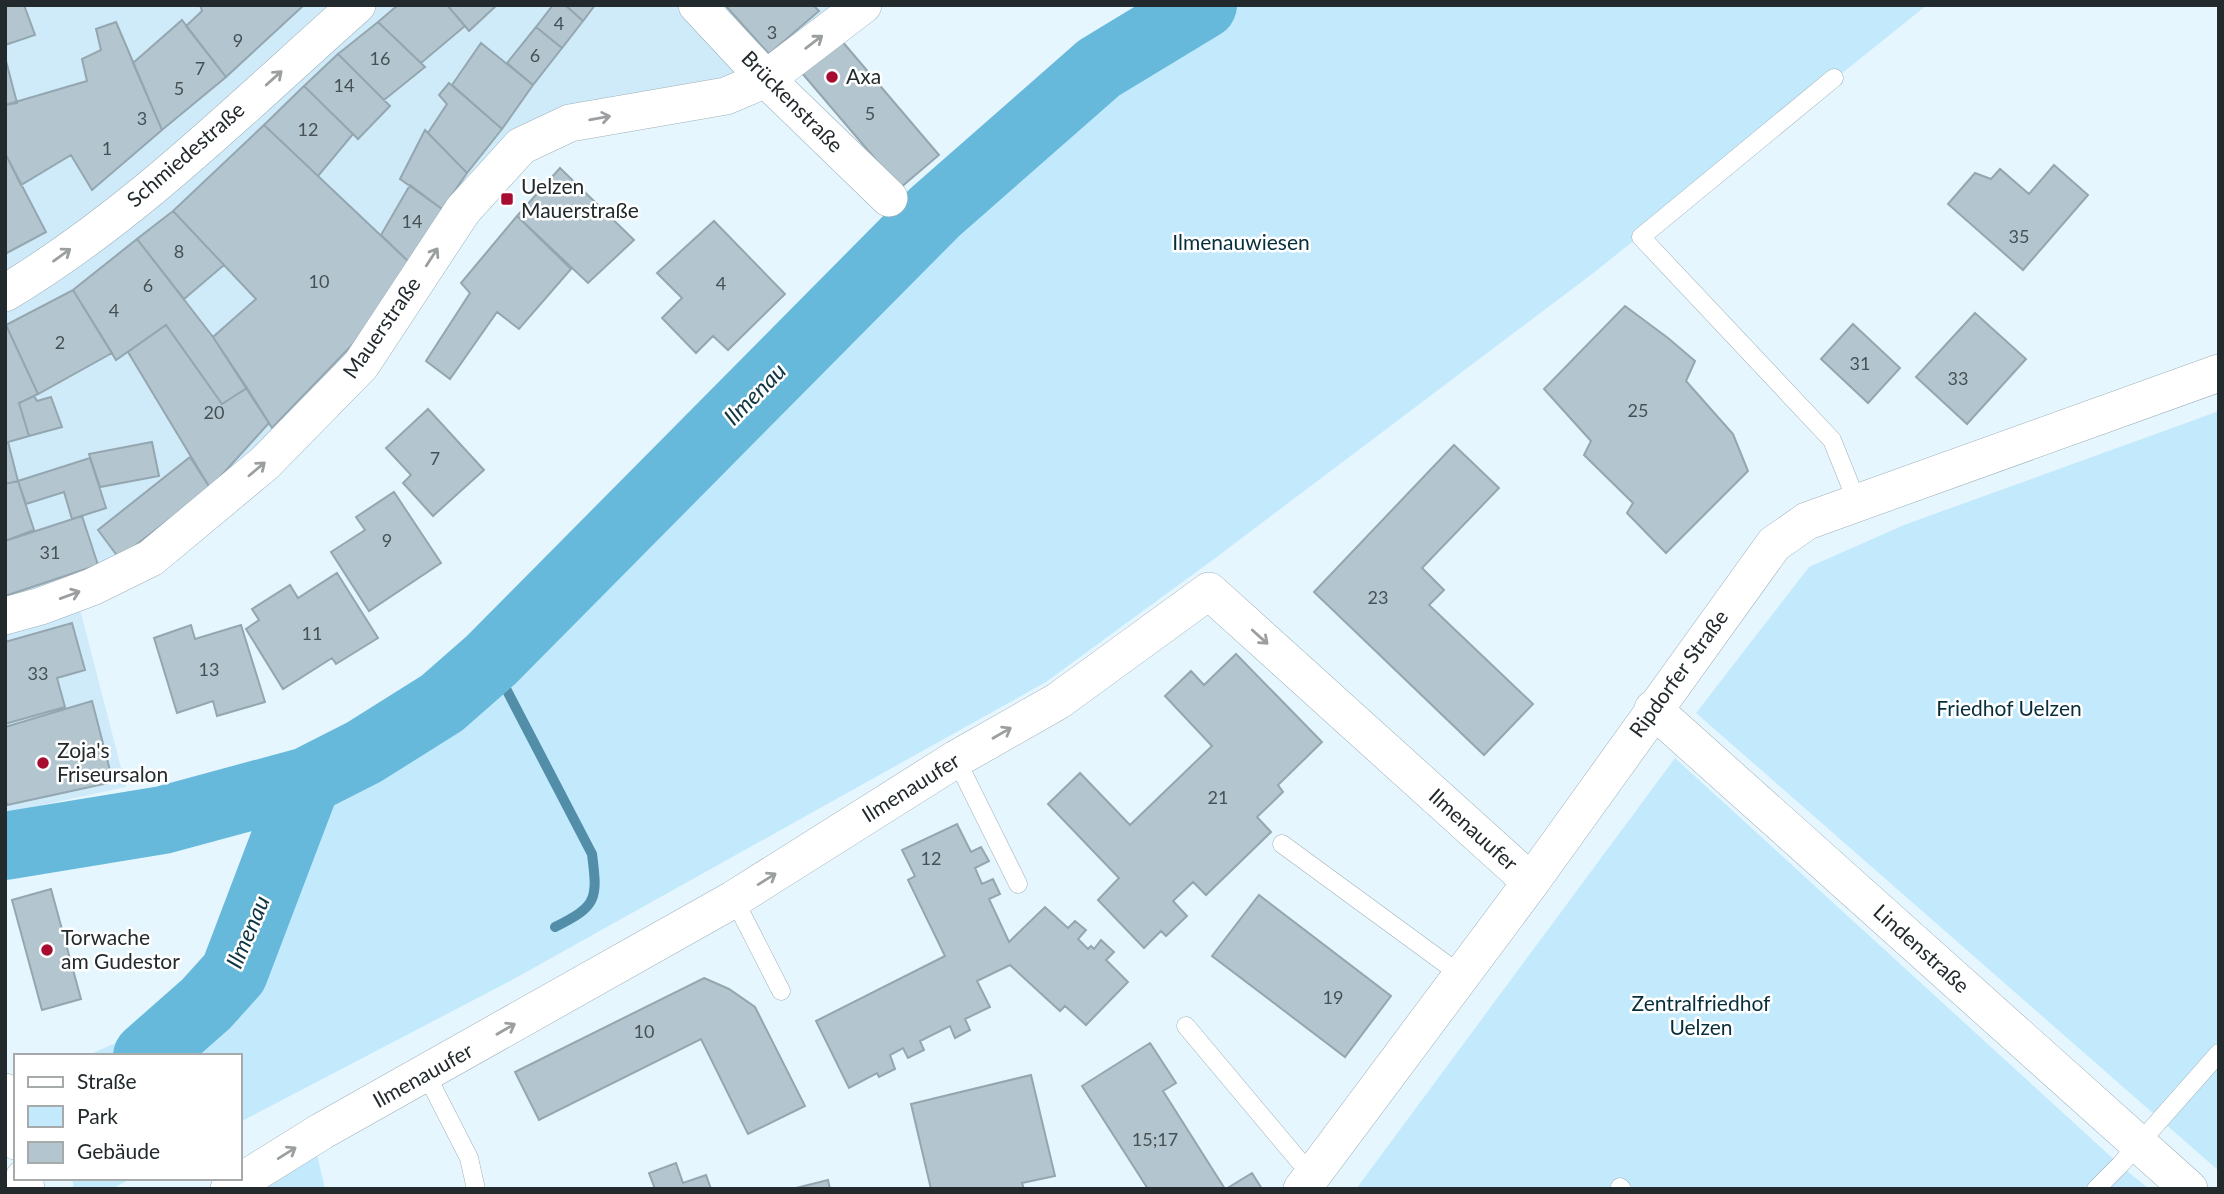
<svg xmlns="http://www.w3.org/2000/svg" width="2224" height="1194" font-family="Lato,sans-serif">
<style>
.built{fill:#cfebf9}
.green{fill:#c3eafc}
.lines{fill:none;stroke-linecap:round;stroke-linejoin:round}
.stream{stroke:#528ea8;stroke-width:10}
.river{stroke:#67b9dc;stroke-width:68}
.building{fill:#b3c6cf;stroke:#94a6af;stroke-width:2}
.lane-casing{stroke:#9db0b9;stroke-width:19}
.street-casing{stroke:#9db0b9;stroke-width:38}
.lane{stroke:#fff;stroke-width:18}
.street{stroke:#fff;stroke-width:37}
.oneway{stroke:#9c9fa0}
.poi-dot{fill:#a70d31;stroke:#fff;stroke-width:2.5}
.labels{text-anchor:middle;stroke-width:5;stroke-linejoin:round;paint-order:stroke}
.number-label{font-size:18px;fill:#465156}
.poi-label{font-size:21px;fill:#222a2d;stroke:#fff;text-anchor:start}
.street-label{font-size:21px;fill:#222a2d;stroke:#fff}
.park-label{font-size:21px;fill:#062e3c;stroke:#fff}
.water-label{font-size:23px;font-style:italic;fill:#0e3544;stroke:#fff}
</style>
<rect width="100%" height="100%" fill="#e6f6fe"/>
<path class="built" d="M5 5H848L746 80 534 123 353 361 144 553 76 594 126 787 5 813Z"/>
<path class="green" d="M1187 5H1927L1596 271 1214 559 1046 682 512 980 240 1122V1056H86L166 1021 225 956 295 764 456 657 891 221 1116 40Z
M2219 411V1171L1696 713 1809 567 1904 525Z
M1675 758 2120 1165 2149 1189H1356Z
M316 1150 325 1189H250Z
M72 1178H132L112 1189H74Z"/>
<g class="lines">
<path class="stream" d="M491 660 592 854C598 900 597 906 555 927"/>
<path class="river" d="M5 846 163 820 307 781 364 752 442 703 491 660 935 212 1099 68 1203 5
M147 1056 206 1004 234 973 307 781"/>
</g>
<path class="building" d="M5 5H24L35 35 5 45Z
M200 5H304L226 77 186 26 202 11Z
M398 5H447L465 26 421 63 378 22Z
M447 5H497L469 31Z
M553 5H565L583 21 562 48 536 27Z
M565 5H595L583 21Z
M725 5H813L819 11 769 54Z
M182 20 226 77 162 130 133 63Z
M116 22 162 130 92 190 71 155 21 185 5 153V105L87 81 82 59 101 50 96 29Z
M378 22 425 67 384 100 338 54Z
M536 27 562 48 533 85 507 63Z
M841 40 939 155 900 188 802 73Z
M481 43 533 85 502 129 452 85Z
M338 54 390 106 358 139 304 86Z
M5 57 17 103 5 105Z
M449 83 502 129 467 173 428 133 447 104 439 95Z
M304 86 353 134 318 176 264 125Z
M264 125 411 264 353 344 272 428 213 337 256 299 173 211Z
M425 130 467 173 442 209 400 179Z
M5 153 46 232 5 254Z
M2054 165 2088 195 2023 270 1948 204 1975 173 1991 179 2000 169 2029 194Z
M560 168 634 240 588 283 517 216Z
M410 185 442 209 411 264 381 235Z
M173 211 224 265 184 299 137 239Z
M517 216 571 269 519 329 497 312 450 379 426 361 470 293 461 283Z
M714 221 785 294 728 350 713 336 696 353 662 318 682 298 657 273Z
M137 239 213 337 247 388 222 404 166 325 116 360 73 290Z
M73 290 112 353 38 394 6 325Z
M1625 306 1668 338 1695 361 1686 381 1733 434 1748 471 1666 553 1627 513 1633 503 1584 455 1591 441 1544 389Z
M1975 313 2026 359 1967 424 1916 377Z
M1853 324 1900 368 1868 403 1821 359Z
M6 325 38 394 19 403 29 436 5 443Z
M166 325 222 404 247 388 269 423 210 488 128 352Z
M34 396 37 401 51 397 62 427 29 436 19 403Z
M428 409 484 470 433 516 403 483 411 475 386 448Z
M8 442 18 481 5 484V443Z
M152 442 159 476 100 487 89 454Z
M1454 445 1499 488 1422 568 1444 590 1429 605 1533 704 1484 755 1314 592Z
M190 457 210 488 119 558 98 530Z
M90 458 106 508 72 519 64 492 26 504 18 481Z
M18 481 34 530 5 541V484Z
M394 492 441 563 369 611 331 552 365 530 356 517Z
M82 516 98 565 5 596V541Z
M337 573 378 638 336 664 332 658 283 689 246 629 259 620 252 609 290 585 298 598Z
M72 623 85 670 57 678 65 707 5 724V642Z
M191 625 195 639 241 625 265 702 217 716 213 701 177 713 154 638Z
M1236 654 1322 742 1278 785 1283 792 1257 817 1271 832 1206 895 1193 882 1173 901 1187 916 1166 936 1161 931 1144 948 1098 900 1119 878 1048 804 1080 773 1130 825 1212 746 1165 696 1191 671 1204 685Z
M92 701 113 782 7 805 5 797V727Z
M957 824 971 852 981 847 989 861 975 868 982 884 993 879 1000 894 989 899 1009 942 1045 907 1068 928 1075 921 1086 930 1078 939 1088 949 1091 946 1094 949 1101 940 1114 952 1106 960 1128 982 1086 1025 1065 1006 1060 1011 1010 965 977 981 990 1007 965 1019 970 1030 955 1038 950 1026 920 1041 924 1050 908 1058 903 1048 890 1055 895 1069 879 1077 877 1073 849 1088 816 1021 945 956 908 880 915 876 902 850Z
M51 889 81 999 42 1010 12 900Z
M1259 895 1391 996 1345 1057 1212 956Z
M704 978 729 989 755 1007 805 1106 748 1134 701 1039 539 1120 515 1072Z
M1150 1043 1176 1083 1163 1091 1225 1189H1148L1082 1086Z
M1031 1075 1055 1176 1022 1183 1024 1189H931L911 1104Z
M676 1163 683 1183 706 1175 711 1189H655L649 1173Z
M1252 1173 1262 1189H1226Z
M828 1180 830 1189H792Z"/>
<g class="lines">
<defs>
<path id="lane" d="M1834 78 1641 237 1832 440 1857 502
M956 759 1018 884
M1282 844 1461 975
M734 899 781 991
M1186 1026 1311 1175
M426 1074 469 1158 476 1189
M1620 1187 1622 1189
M2096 1189 2120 1165 2219 1053"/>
<path id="street" d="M697 5 766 79 889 198
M5 293C135 215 244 105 357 5
M5 616 41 606 92 587 151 558 265 463 361 365 463 210 521 146 570 123 726 96 766 79 863 5
M1653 709 2189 1189
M5 1092 16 1141
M24 1178 26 1189
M229 1189 322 1131 734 899 956 759 1058 701 1209 591 1531 882
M1302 1189 1531 882 1774 544 1807 521 2219 373"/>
</defs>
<use href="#lane" class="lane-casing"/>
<use href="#street" class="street-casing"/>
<use href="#lane" class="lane"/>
<use href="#street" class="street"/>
</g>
<defs><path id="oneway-shaft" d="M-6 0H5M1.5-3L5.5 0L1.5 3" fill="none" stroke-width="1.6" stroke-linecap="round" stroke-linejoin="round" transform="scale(1.75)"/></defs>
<g class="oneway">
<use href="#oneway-shaft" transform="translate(814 42) rotate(-37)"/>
<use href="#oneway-shaft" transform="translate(274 78) rotate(-42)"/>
<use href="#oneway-shaft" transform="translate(600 118) rotate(-10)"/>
<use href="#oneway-shaft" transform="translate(62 255) rotate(-36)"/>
<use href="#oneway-shaft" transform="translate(432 257) rotate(-57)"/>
<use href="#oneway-shaft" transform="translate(257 469) rotate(-40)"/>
<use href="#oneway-shaft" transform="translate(70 595) rotate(-20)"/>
<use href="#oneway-shaft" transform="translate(1260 637) rotate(42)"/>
<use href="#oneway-shaft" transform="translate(1002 733) rotate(-30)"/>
<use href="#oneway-shaft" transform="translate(767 879) rotate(-32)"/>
<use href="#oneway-shaft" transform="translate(506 1029) rotate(-30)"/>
<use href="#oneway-shaft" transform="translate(287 1153) rotate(-32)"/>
</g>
<g class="poi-dot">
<circle cx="832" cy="77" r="7"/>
<rect x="500" y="192" width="14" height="14" rx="3.5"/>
<circle cx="43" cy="763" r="7"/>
<circle cx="47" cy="950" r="7"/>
</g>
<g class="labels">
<g class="number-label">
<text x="559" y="30">4</text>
<text x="772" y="39">3</text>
<text x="238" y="47">9</text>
<text x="535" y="62">6</text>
<text x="380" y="65">16</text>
<text x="200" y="75">7</text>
<text x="344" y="92">14</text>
<text x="179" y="95">5</text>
<text x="870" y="120">5</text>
<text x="142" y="125">3</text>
<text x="308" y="136">12</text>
<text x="107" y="155">1</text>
<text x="412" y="228">14</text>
<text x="2019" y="243">35</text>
<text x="179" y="258">8</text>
<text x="319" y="288">10</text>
<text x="721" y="290">4</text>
<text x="148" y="292">6</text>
<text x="114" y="317">4</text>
<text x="60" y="349">2</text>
<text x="1860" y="370">31</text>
<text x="1958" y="385">33</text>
<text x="1638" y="417">25</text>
<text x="214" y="419">20</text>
<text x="435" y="465">7</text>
<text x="387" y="547">9</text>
<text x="50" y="559">31</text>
<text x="1378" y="604">23</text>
<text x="312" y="640">11</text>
<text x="209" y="676">13</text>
<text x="38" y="680">33</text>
<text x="1218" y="804">21</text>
<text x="931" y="865">12</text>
<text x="1333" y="1004">19</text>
<text x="644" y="1038">10</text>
<text x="1155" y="1146">15;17</text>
</g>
<g class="poi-label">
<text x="846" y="84">Axa</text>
<text x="521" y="194">Uelzen<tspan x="521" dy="24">Mauerstraße</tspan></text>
<text x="57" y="758">Zoja's<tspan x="57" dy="24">Friseursalon</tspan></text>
<text x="61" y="945">Torwache<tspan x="61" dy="24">am Gudestor</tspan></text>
</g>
<g class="street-label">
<text transform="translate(792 102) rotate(45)" y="7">Brückenstraße</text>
<text transform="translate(186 155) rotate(-41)" y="7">Schmiedestraße</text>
<text transform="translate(382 328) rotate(-55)" y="7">Mauerstraße</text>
<text transform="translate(1679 674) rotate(-54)" y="7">Ripdorfer Straße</text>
<text transform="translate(911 788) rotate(-32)" y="7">Ilmenauufer</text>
<text transform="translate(1473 830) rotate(42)" y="7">Ilmenauufer</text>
<text transform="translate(1921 949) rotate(42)" y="7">Lindenstraße</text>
<text transform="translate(423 1076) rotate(-29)" y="7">Ilmenauufer</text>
</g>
<g class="park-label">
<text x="1241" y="250">Ilmenauwiesen</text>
<text x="2009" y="716">Friedhof Uelzen</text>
<text x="1701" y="1011">Zentralfriedhof<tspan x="1701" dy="24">Uelzen</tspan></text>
</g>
<g class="water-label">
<text transform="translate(755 394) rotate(-45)" y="8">Ilmenau</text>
<text transform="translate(248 932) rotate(-67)" y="8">Ilmenau</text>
</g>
</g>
<rect width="2224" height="1194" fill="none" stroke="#222a2d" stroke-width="14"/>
<rect x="14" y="1054" width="228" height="126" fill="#ffffff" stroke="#a7aaab" stroke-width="2"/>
<rect x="28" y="1077" width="35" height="10" fill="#ffffff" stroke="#a7aaab" stroke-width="2"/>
<text x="77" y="1089" font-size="21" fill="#222a2d">Straße</text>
<rect x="28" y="1106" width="35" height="21" fill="#c3eafc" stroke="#a7aaab" stroke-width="2"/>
<text x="77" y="1124" font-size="21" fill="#222a2d">Park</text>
<rect x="28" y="1142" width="35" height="21" fill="#b3c6cf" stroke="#a7aaab" stroke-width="2"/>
<text x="77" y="1159" font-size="21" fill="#222a2d">Gebäude</text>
</svg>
